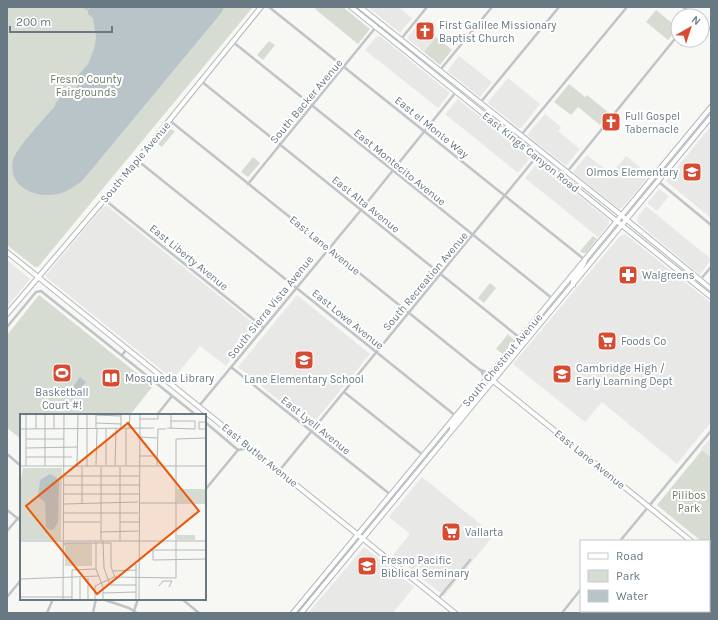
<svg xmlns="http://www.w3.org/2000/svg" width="718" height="620" font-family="Karla,sans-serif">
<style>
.built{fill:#e8e8e7}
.green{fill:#d7dcd3}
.water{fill:#b8c4c7}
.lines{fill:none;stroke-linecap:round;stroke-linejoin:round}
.secondary-casing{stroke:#b3b8bc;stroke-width:6}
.street{stroke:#c0c4c7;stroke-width:2.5}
.secondary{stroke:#fff;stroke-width:4}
.labels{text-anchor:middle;stroke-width:4;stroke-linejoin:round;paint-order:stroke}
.poi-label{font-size:11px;fill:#687983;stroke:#fff;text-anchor:start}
.park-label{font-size:11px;fill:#6c7b66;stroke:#fff}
.street-label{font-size:11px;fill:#687983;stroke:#fff}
.inset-road{fill:none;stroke:#b1babd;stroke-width:1}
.view{fill:#e8590c;fill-opacity:0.15;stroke:#e8590c;stroke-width:2}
.inset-edge{fill:none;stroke:#687983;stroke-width:2}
</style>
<rect width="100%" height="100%" fill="#f7f7f4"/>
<path class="built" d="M368 7H399L412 18 400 33Z
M419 23 436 37 424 52 407 38Z
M380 36 450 93 438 108 365 50 376 37Z
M459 56 492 82 480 97 447 71Z
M508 78 540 104 521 128H519L489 104 488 102Z
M458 99 530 158 518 173 445 114Z
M545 114 561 127 558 131 580 149 566 166 527 135Z
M711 126V218L666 181Z
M587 155 611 174 626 156 650 175 622 208 619 209 573 172Z
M538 163 609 220V224L598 237 525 178Z
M659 189 669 196 657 211 647 203Z
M107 206 257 326 226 366 200 346 173 379 46 277V275L103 207Z
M646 206 711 259 700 275 638 223 637 218Z
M625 234 711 303V422L677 464 602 402 585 422 513 364 620 236Z
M7 260 30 279 7 307Z
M297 295 370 354 311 426 238 367Z
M711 437V457L701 449Z
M422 477 494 535 444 596 393 555 410 534 389 517Z
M364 547 414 587 393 613H308Z"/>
<path class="green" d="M7 7H253L38 267H35L7 245Z
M317 7H343L370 29 358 44 315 9Z
M656 10 678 28 668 40 646 22Z
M436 37 452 50 440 65 424 52Z
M269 41 275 45 263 60 257 55Z
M569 84 585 97 587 95 609 113 600 125 578 107 571 115 554 102Z
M170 129 175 131 162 147 158 144Z
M253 157 260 163 248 177 241 172Z
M593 236 597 239 586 253H583L580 251Z
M490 283 496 288 484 303 478 298Z
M39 295 153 386 130 415H21V439L7 428V335Z
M508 334 514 340 503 354 496 349Z
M702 450 711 457V549L709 547V541H701L657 505Z"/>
<path class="water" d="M83 7 89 9 92 7H224L222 12 82 181C75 186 67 192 58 194 36 199 7 187 13 160 16 148 45 118 55 106L56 102 61 97 77 87 76 78 88 64 94 49 96 38 93 18 88 14V11Z
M80 377 86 382 78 391 73 387Z"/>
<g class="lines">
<defs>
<path id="secondary" d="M351 7 711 297
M360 7 616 211 711 289
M7 252 455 613
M573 285C571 276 583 269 585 260
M7 314 121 180 261 7
M492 380 691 541
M452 430V426L466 408 465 405
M709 556 711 557
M293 613 711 107
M301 613 711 117"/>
</defs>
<use href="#secondary" class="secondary-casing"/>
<path class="street" d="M269 7 585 260
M683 7 694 16
M702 22 711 30
M233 42 558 303
M397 44 427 7
M436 75 492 7
M201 81 520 338
M480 103 559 7
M169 120 480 370 491 373
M517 140 627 7
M137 160 456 416
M563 177 678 35
M659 182 711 225
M248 184 376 27
M105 200 263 327
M700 280 711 267
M7 327 36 292 41 291 196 415
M122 355 127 349
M231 367 391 495
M481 370 485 380
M344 392 428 459
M199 406 361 210 460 87
M157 415 172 396
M205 422 238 450
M238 450 249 448
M7 454 21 466
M279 471 537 156
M205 490 238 450
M7 510 21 521
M7 531 18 518
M620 541 711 431
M7 597 21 580
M102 599 129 608 137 613
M182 599 199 613
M438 599 470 560
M134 611 138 599
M47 613 53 599
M93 613 96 599
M562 613 581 589"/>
<use href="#secondary" class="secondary"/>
</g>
<defs>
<symbol id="church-square" viewBox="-11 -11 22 22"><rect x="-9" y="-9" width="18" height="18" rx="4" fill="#d84b33" stroke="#fff"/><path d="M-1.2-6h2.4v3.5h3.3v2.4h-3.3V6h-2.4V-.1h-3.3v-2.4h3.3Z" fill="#fff"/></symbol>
<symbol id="school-square" viewBox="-11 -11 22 22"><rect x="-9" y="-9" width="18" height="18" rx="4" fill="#d84b33" stroke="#fff"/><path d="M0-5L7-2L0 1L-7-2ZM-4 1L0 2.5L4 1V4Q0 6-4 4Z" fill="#fff"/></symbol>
<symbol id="pharmacy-square" viewBox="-11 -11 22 22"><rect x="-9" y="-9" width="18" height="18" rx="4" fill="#d84b33" stroke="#fff"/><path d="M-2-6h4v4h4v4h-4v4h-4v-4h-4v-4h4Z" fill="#fff"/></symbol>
<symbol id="supermarket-square" viewBox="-11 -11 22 22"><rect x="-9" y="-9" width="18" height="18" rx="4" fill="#d84b33" stroke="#fff"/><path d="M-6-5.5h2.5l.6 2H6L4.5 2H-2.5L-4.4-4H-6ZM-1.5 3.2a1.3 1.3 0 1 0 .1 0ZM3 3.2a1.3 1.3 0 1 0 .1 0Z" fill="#fff"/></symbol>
<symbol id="stadium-square" viewBox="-11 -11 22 22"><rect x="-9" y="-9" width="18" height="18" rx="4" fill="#d84b33" stroke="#fff"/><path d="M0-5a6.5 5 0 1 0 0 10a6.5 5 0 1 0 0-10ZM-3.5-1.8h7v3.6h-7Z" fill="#fff"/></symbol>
<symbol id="library-square" viewBox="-11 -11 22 22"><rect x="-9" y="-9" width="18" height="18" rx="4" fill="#d84b33" stroke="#fff"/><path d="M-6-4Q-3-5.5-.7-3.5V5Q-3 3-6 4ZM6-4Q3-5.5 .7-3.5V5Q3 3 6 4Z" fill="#fff"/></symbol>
<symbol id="university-square" viewBox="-11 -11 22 22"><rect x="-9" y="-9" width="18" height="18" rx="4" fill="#d84b33" stroke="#fff"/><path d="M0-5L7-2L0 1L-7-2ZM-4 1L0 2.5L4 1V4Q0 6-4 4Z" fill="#fff"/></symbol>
</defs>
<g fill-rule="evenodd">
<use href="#church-square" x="414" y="20" width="22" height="22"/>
<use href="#church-square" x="600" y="111" width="22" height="22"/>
<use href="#school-square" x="681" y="161" width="22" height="22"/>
<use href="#pharmacy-square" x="617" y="264" width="22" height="22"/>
<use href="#supermarket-square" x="596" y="330" width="22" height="22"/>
<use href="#school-square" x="293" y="349" width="22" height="22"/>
<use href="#stadium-square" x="51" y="362" width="22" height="22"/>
<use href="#school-square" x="551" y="363" width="22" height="22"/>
<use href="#library-square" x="100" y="367" width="22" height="22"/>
<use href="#supermarket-square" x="440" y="521" width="22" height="22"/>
<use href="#university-square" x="356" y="555" width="22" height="22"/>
</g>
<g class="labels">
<g class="poi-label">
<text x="439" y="29">First Galilee Missionary<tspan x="439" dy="13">Baptist Church</tspan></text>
<text x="625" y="120">Full Gospel<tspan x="625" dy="13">Tabernacle</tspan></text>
<text x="678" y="176" text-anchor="end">Olmos Elementary</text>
<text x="642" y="279">Walgreens</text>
<text x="621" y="345">Foods Co</text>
<text x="576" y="372">Cambridge High /<tspan x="576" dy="13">Early Learning Dept</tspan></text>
<text x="125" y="382">Mosqueda Library</text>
<text x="304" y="383" text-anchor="middle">Lane Elementary School</text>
<text x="62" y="396" text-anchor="middle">Basketball<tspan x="62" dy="13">Court #!</tspan></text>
<text x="465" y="536">Vallarta</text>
<text x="381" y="564">Fresno Pacific<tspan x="381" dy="13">Biblical Seminary</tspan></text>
</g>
<g class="park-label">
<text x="86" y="83">Fresno County<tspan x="86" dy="13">Fairgrounds</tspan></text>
<text x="689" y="499">Pilibos<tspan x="689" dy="13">Park</tspan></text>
</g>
<g class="street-label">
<text transform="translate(306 101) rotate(-50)" y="4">South Backer Avenue</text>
<text transform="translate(432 127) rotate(39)" y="4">East el Monte Way</text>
<text transform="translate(531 152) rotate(39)" y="4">East Kings Canyon Road</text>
<text transform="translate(135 162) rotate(-50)" y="4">South Maple Avenue</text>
<text transform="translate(400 167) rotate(39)" y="4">East Montecito Avenue</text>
<text transform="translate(366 204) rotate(39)" y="4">East Alta Avenue</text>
<text transform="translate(325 245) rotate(39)" y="4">East Lane Avenue</text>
<text transform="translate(189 257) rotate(39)" y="4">East Liberty Avenue</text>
<text transform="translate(425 281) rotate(-50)" y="4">South Recreation Avenue</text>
<text transform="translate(270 307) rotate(-51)" y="4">South Sierra Vista Avenue</text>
<text transform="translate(348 319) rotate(39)" y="4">East Lowe Avenue</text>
<text transform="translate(502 360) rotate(-50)" y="4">South Chestnut Avenue</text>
<text transform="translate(316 425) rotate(39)" y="4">East Lyell Avenue</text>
<text transform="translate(260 455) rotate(39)" y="4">East Butler Avenue</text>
<text transform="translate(590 459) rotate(39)" y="4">East Lane Avenue</text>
</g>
</g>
<g transform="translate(20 414)">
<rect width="186" height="186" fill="#f7f7f4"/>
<path d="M3 54H42L41 126H0V72ZM157 75H186V88H157ZM157 121H175V126H157ZM45 129H72V152H45Z" fill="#d7dcd3"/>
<path d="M30 60 36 63 39 68 38 108 34 115 30 116 26 113 25 88 18 83 20 66Z" fill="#b8c4c7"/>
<path class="inset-road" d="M76 1 101 2M120 5H138V0M186 8H179V15H186M76 9 101 10M76 14V1M101 14V1M109 14 110 0M147 14 175 15V7H151M151 14V0M0 15 134 14M16 15V0M34 15V0M120 23 137 24M6 25H44M6 34 58 33M120 42H137M6 43H52M76 51 77 15M86 51V15M106 51V15M137 51 138 15H146M0 52H186M6 52V0M25 52V0M95 52 96 15M57 53 58 0M67 53V0M44 62H119M44 71H120M44 80H119M62 89V53M120 89H186M44 90 118 88M44 99H118M43 108H80M100 108H119M81 118 118 117M0 127H186M81 127V53M83 127 84 154 90 171H116M100 127V53M76 128V155L83 173V186M91 129V153L95 163M44 131 45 129H91M186 136H133V146L186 145M116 150V186M93 157 117 156M0 165 79 162M139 172 143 167H152L149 173M83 179 116 178M0 183H52M43 186 44 0M52 186V156L76 155M60 186V164M68 186V164M75 186V172L94 163 156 164V25L186 24M91 186H109M119 186 120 0"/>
<path class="view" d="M108 9 179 97 77 180 6 92Z"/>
<rect width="186" height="186" class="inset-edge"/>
</g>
<rect width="718" height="620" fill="none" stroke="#687983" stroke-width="16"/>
<rect x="580" y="540" width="130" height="72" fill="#ffffff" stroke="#c3c9cd"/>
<rect x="588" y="553" width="20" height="6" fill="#ffffff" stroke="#c3c9cd"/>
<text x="616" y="560" font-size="12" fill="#687983">Road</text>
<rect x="588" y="570" width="20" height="12" fill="#d7dcd3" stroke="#c3c9cd"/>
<text x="616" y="580" font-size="12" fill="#687983">Park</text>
<rect x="588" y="590" width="20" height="12" fill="#b8c4c7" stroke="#c3c9cd"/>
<text x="616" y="600" font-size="12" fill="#687983">Water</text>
<g transform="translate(690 28) rotate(39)"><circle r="19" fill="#ffffff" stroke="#c3c9cd"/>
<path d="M0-3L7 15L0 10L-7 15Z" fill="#d84b33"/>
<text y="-6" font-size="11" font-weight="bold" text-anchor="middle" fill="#687983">N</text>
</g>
<path d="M10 26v6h102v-6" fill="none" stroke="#687983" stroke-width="2"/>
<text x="16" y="26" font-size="12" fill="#687983" stroke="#ffffff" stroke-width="3" paint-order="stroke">200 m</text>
</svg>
